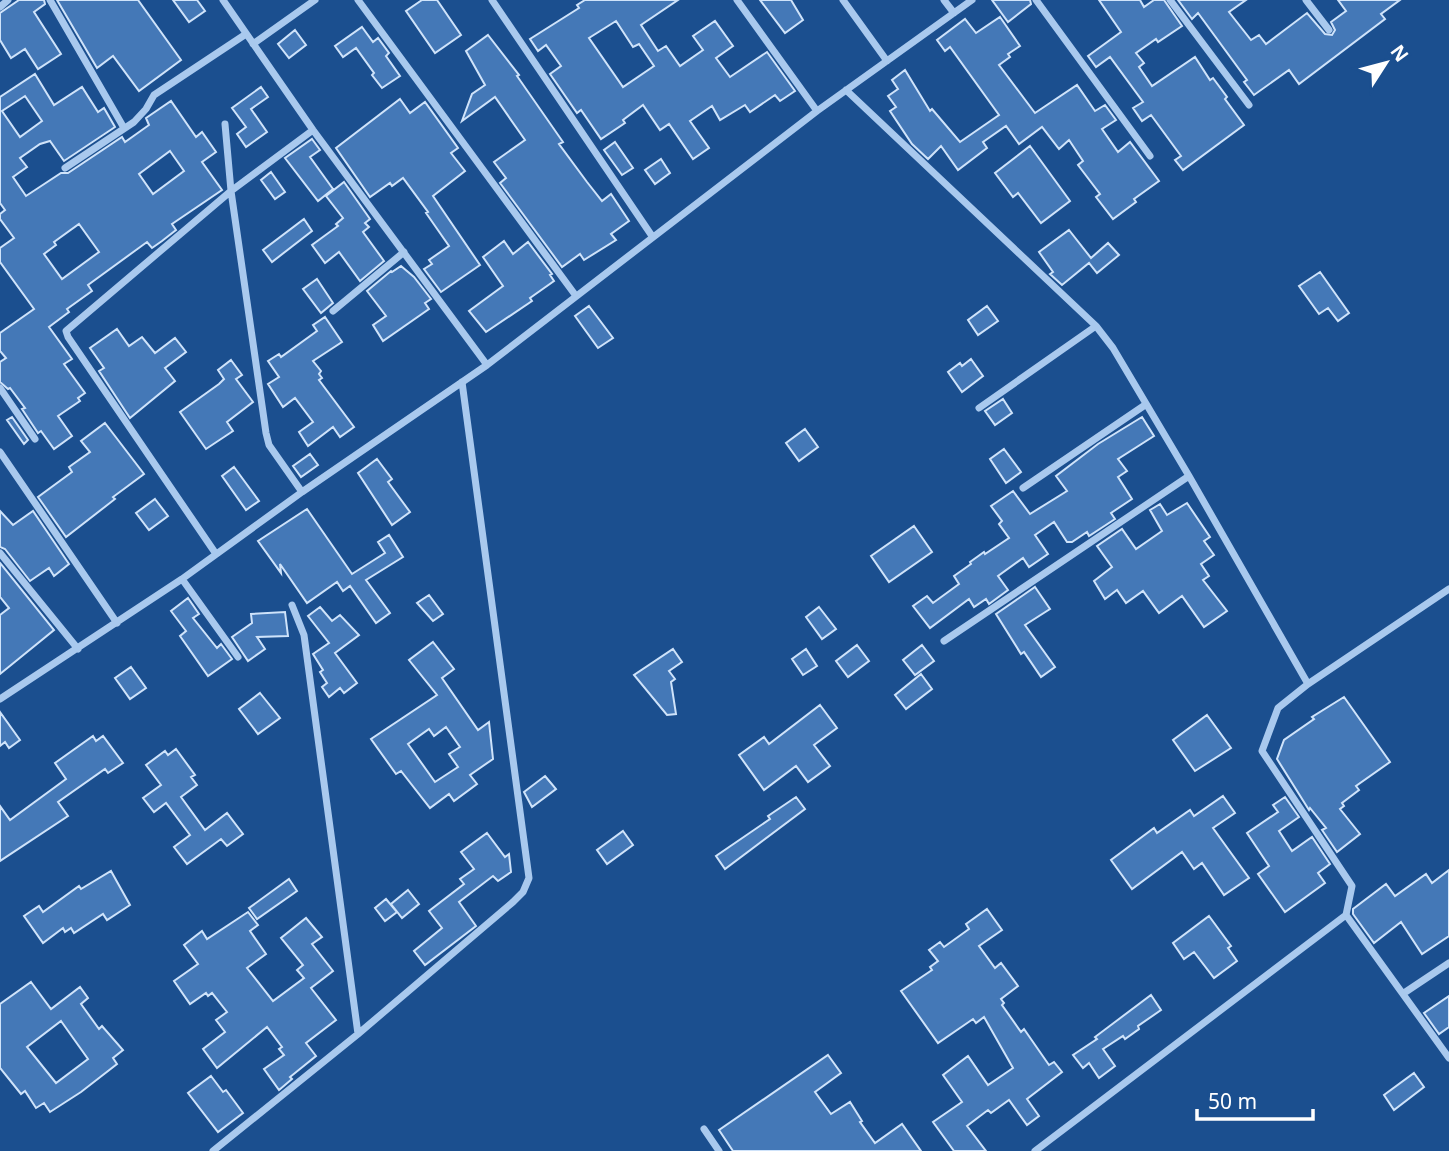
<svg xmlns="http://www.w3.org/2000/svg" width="1449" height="1151" font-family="'Noto Sans',sans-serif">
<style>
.building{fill:#4478b7;stroke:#cfe3fa;stroke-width:2;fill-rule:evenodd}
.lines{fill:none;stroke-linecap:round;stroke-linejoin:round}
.minor{stroke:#a9c9ee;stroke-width:7}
</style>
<rect width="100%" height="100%" fill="#1b4f8f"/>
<path class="building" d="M19 0H44L45 4 34 12 61 54 38 69 25 49 11 58 0 40V13Z
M57 0H138L181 60 139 91 113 56 97 68Z
M173 0H197L205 11 189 22Z
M422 0H437L461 35 435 53 406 11Z
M585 0H678L641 25 658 51 666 46 680 66 703 50 693 36 715 21 733 46 716 58 730 77 767 52 795 91 780 101 775 95 750 112 745 105 720 120 712 106 690 121 709 148 693 159 669 124 660 130 643 105 623 120 625 123 601 139 581 110 577 113 550 74 561 66 546 45 538 51 530 39 579 8 577 5ZM616 21 633 47 639 44 654 66 623 87 589 38Z
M760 0H791L803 20 785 33Z
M992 0H1030L1031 4 1008 22Z
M1099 0H1140L1144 7 1154 0H1164L1182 26 1158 42 1156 39 1136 53 1144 63 1139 67 1152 86 1195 57 1210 80 1213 78 1227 97 1225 99 1244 125 1183 170 1175 160 1181 156 1151 115 1142 121 1133 108 1143 102 1110 57 1096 67 1088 56 1121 32Z
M1178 0H1246L1229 12 1251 40 1259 35 1266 44 1307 13 1325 34 1332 35 1335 30 1331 22 1346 11 1338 0H1400L1381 14 1385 19 1299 84 1289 70 1254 95 1244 82 1247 80 1198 13 1192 19Z
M1000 17 1020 46 1008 54 1010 57 999 65 1035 113 1077 85 1095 111 1105 105 1116 120 1102 129 1118 152 1130 142 1159 181 1134 199 1136 202 1113 219 1096 197 1100 194 1078 165 1083 161 1069 140 1059 149 1042 127 1019 144 1006 126 983 142 987 148 958 170 941 146 928 159 912 144 890 111 896 107 888 96 898 89 892 80 905 70 930 111 932 109 960 142 999 115 950 47 945 51 937 40 965 19 976 33Z
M362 27 373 42 378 38 389 53 386 56 400 76 382 88 372 75 374 73 356 48 343 57 335 46Z
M295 30 306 45 289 58 278 44Z
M488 35 519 75 517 76 563 142 559 144 587 182 602 201 611 194 629 221 611 234 616 240 584 260 580 254 562 267 500 183 506 178 494 162 525 140 495 97 462 121 472 94 485 85 466 51Z
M35 74 54 105 82 87 98 112 104 108 115 127 64 161 50 141 40 144 20 158 27 167 13 177 26 196 61 173H68L122 137 125 142 149 125 146 118 171 101 196 137 202 132 216 152 202 162 222 190 172 224 176 230 162 241 152 248 147 242 88 285 92 291 67 309 69 312 49 327 72 359 64 364 85 393 78 398 80 401 58 416 72 436 54 449 41 431 38 433 22 409 25 408 10 388 8 389 0 382V362L6 358 0 351V333L34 309 0 262V248L14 238 0 219V214L5 210 0 203V97ZM25 96 42 121 20 137 2 111ZM170 151 184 171 153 194 139 174ZM79 224 99 252 62 279 44 254 56 245 54 242Z
M261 87 268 97 251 109 267 132 246 147 237 134 246 127 232 108Z
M400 99 410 113 425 102 458 148 451 153 465 171 433 196 480 265 441 292 424 269 432 264 429 260 449 246 426 213 428 212 403 178 392 186 390 183 370 197 336 148Z
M312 139 320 150 310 157 333 189 318 201 285 158Z
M615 142 633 168 622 175 604 150Z
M1030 146 1070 201 1041 223 1018 193 1013 197 995 173Z
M661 159 670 173 655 184 645 170Z
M271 172 285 192 275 199 261 180Z
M344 182 370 219 365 223 369 227 363 232 384 261 360 281 339 252 325 263 312 245 338 226 336 224 343 218 326 196Z
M304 219 312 231 272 262 263 250Z
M1069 230 1091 258 1108 243 1119 255 1097 273 1089 263 1062 285 1050 274 1053 272 1039 252Z
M504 241 513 254 528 242 552 274 550 275 554 281 530 298 532 301 486 332 469 311 503 286 483 257Z
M401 266 414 277 431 299 425 303 429 309 383 341 373 325 386 316 367 291 391 271 392 272Z
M1320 272 1349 313 1338 321 1328 308 1319 314 1299 286Z
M317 279 333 303 321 313 303 289Z
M589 306 613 338 598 348 575 316Z
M987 306 998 321 978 335 968 320Z
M325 317 342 342 313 361 321 371 319 374 322 378 319 380 354 427 340 437 333 427 308 446 299 432 313 422 295 398 283 407 268 384 279 377 268 361 279 354 281 357 317 331 313 325Z
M117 329 129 346 142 337 155 353 175 338 186 352 165 368 175 381 130 418 99 371 104 368 90 348Z
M971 359 983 376 962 392 948 372 960 363 962 366Z
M231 360 242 375 236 379 253 402 227 422 233 431 206 449 180 412 219 384 224 379 218 370Z
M1003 399 1012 413 995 425 985 411Z
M12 417 28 440 24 444 7 420Z
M1142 417 1154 436 1118 459 1127 471 1118 477 1132 499 1111 513 1115 519 1089 536 1087 532 1072 542H1067L1054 522 1035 535 1048 554 1029 567 1023 558 998 576 1008 590 989 604 986 599 974 607 969 599 930 628 913 606 927 596 933 603 959 584 954 576 971 564 970 562 984 552 985 554 1009 538 999 524 1002 521 991 506 1013 491 1030 514 1067 491 1056 476 1098 444Z
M105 423 144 474 113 497 115 499 66 537 38 497 72 472 69 467 90 452 81 441Z
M805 429 818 447 799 461 786 443Z
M1004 449 1021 472 1006 483 990 459Z
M310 454 318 465 301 477 293 466Z
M377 459 392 479 388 482 410 512 392 525 358 473Z
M234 467 259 501 246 510 222 476Z
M155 499 168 516 149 530 136 513Z
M1187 503 1210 537 1204 541 1214 555 1201 564 1209 576 1203 580 1227 611 1204 627 1182 596 1159 613 1143 591 1126 603 1117 590 1105 599 1094 581 1112 567 1097 546 1122 529 1136 549 1162 531 1150 510 1160 504 1167 515Z
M307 509 352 574 385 553 378 542 389 535 403 557 366 580 390 613 376 623 350 586 343 591 337 582 307 603 280 564 281 573 258 541Z
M0 511 13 525 33 511 69 564 54 576 49 568 30 581 5 549 0 547Z
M914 526 932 552 889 582 871 556Z
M0 563 54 630 0 674V615L9 608 0 597Z
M1035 587 1050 609 1025 625 1055 667 1041 677 1024 652 1021 654 996 614Z
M429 595 443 614 433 621 417 603Z
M188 598 199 614 193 618 217 648 221 644 232 659 208 676 180 636 186 631 171 611Z
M320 607 332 621 340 615 359 635 335 653 357 683 344 693 340 688 329 697 322 687 327 683 320 672 323 670 313 654 329 643 308 616Z
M819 607 836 629 822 639 806 617Z
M285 612 288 636 257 637 265 649 248 661 232 637 252 623 251 614Z
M433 642 454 669 442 678 478 730 489 722 493 759 470 775 477 784 454 801 449 794 430 808 401 771 396 774 371 739 437 695 409 660ZM446 727 460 747 449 754 458 767 435 782 408 744 429 729 434 736Z
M857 645 869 661 848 677 836 661Z
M922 645 934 661 915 675 903 660Z
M673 649 682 662 669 671 675 679 671 682 676 714 667 715 634 675Z
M806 649 817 666 803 675 792 659Z
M131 667 146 688 130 699 115 678Z
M921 674 932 689 906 709 895 695Z
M260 693 280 718 258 734 239 709Z
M1344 697 1390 762 1356 786 1359 790 1342 803 1344 806 1340 809 1360 834 1337 852 1322 830 1326 828 1310 808 1309 810 1277 759 1284 740 1314 719 1312 717Z
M820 705 837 728 814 745 830 766 808 782 796 766 764 790 739 755 764 737 769 744Z
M0 712 20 740 9 748 5 742 0 746Z
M1207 715 1231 748 1195 771 1173 740Z
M93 736 96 741 103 736 123 763 108 773 105 769 58 802 68 816 0 861V806L10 820 66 779 55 763Z
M176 749 195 775 191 777 197 785 181 797 205 830 227 813 243 834 227 846 221 839 187 864 174 847 190 835 166 803 154 812 143 798 161 785 146 765 165 751 168 755Z
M545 776 556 789 532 807 524 792Z
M1223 796 1235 813 1213 828 1249 878 1224 895 1202 863 1194 869 1182 852 1132 889 1111 860 1154 828 1157 833 1190 810 1194 816Z
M796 797 805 809 725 869 716 856 770 819 768 816Z
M1285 797 1299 817 1279 831 1292 851 1312 837 1330 864 1318 873 1325 883 1285 912 1258 874 1269 866 1247 833 1278 812 1273 805Z
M623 831 633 845 607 864 597 850Z
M487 833 505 857 509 854 511 872 498 881 493 876 459 902 476 926 425 965 414 951 442 928 429 911 464 884 460 879 474 869 461 852Z
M1449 870V936L1422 954 1401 922 1374 943 1353 914V909L1386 884 1395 896 1426 874 1432 883Z
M111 871 130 905 107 920 103 914 74 933 71 928 65 932 63 928 43 943 24 916 39 906 43 912 79 886 81 889Z
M289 879 297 891 257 919 249 908Z
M408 890 419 904 402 918 391 904Z
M386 899 397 912 385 921 375 908Z
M987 909 1002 930 979 946 995 968 1001 963 1018 986 1001 999 1004 1003 1002 1005 1021 1032 1024 1029 1049 1065 1054 1062 1062 1072 1027 1099 1039 1116 1027 1125 1009 1100 991 1113 988 1110 967 1126 986 1151H954L933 1122 962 1102 943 1075 968 1056 988 1085 1013 1068 984 1017 976 1023 973 1019 938 1043 901 991 932 970 930 967 938 961 929 950 940 942 944 947 969 929 966 924Z
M248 912 258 925 250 931 266 954 247 968 273 1001 304 978 297 970 303 965 281 938 306 918 322 937 312 944 333 971 311 988 336 1020 306 1043 316 1056 290 1077 292 1079 279 1090 264 1069 284 1055 279 1049 282 1047 267 1027 217 1068 203 1049 225 1032 216 1020 227 1012 212 993 208 996 206 993 190 1004 174 981 198 964 184 945 202 931 207 939Z
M1209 916 1231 946 1228 948 1237 961 1214 978 1194 952 1184 959 1173 943Z
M31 982 51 1009 80 987 88 998 81 1004 99 1029 102 1026 123 1050 113 1058 117 1064 81 1092 50 1112 44 1103 36 1108 25 1091 21 1094 0 1068V1004ZM61 1021 88 1059 56 1083 27 1047Z
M1151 995 1161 1010 1138 1026 1139 1029 1125 1039 1123 1036 1103 1049 1115 1066 1099 1078 1089 1063 1083 1068 1073 1055 1097 1039 1095 1037Z
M1449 996V1027L1439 1034 1424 1013Z
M828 1055 841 1073 815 1092 831 1114 850 1102 862 1121 860 1122 875 1143 902 1124 921 1151H733L719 1130Z
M1414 1073 1424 1087 1394 1110 1384 1095Z
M211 1076 223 1092 226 1090 243 1113 218 1132 188 1093Z"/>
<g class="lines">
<path class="minor" d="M50 0 124 128
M223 0 313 130 487 365
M358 0 576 296
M492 0 652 236
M737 0 817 111
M843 0 887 61
M944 0 954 13
M1036 0 1150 156
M1170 0 1249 105
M1306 0 1329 30
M0 7 8 0
M253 44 315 0
M846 90 1096 326 1113 348 1189 476 1308 684
M225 124 231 191 266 433 269 445 302 492
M65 168 134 122 146 109 154 95 246 34
M333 311 404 252
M0 388 35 439
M979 408 1096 326
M0 452 117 623
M1023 488 1145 405
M0 553 78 649
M216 554 68 337 66 331 231 191 313 130
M182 579 238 657
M292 605 304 635 358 1034
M944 641 1189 476
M0 699 182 579 302 492 487 365 817 111 972 0
M1346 915 1449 1058
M1404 993 1449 963
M704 1129 719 1151
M213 1151 358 1034 513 902 523 892 529 878 462 382
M1035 1151 1346 915 1352 886 1262 751 1278 708 1308 684 1449 589"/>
</g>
<g transform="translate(1386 63) rotate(54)" stroke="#1b4f8f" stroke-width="5" paint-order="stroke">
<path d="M0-5L12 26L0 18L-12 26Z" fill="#ffffff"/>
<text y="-10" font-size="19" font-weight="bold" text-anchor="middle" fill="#ffffff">N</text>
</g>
<path d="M1197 1109v10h116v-10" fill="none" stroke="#ffffff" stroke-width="3.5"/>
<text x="1208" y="1109" font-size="21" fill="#ffffff" stroke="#1b4f8f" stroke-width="5" paint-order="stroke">50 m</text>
</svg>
